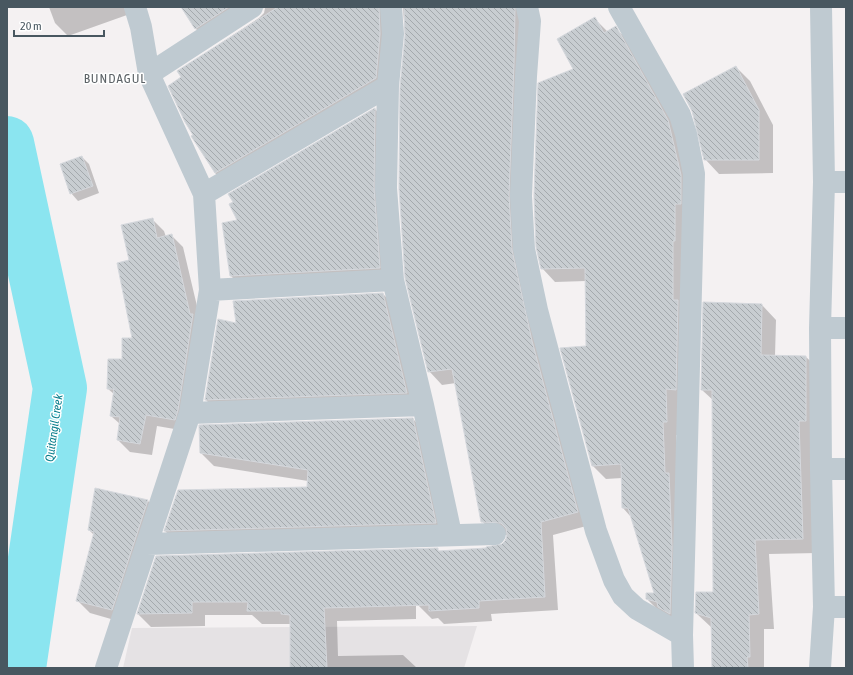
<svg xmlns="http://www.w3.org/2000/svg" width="853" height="675" font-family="'Asap Condensed',sans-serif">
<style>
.education{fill:#e5e2e4}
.shadow{fill:#0003}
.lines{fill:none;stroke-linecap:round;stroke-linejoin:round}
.river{stroke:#8be5f0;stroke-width:54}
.building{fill:url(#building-back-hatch);stroke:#d5d8dd}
.minor{stroke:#bfcad1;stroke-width:22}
.labels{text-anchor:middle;stroke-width:3;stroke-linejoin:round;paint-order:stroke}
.water-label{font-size:12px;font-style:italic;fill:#097e8c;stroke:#fff}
.quarter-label{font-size:13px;letter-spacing:1px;fill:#5d6367;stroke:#fff}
</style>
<defs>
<pattern id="building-back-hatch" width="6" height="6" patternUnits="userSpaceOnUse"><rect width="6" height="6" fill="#c8cdd1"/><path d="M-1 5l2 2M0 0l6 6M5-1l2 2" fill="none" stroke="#a4a9ad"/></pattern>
</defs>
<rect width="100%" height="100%" fill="#f4f1f2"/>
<path class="education" d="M477 626 464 668H123L132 628Z"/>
<path class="shadow" d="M49 7H124L127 15 68 36 55 23Z
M182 7H524L521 209 590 525 553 535 558 610 491 614 492 621 444 624 438 618 432 619 418 605H416V619L337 621 338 656 403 655 417 668H291V624H262L252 615H205V626L151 627 138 614 157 557 437 549 440 552 487 549 502 545 508 535H495L482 521 456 383 442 385 429 371 403 8 397 10 389 92 229 186 215 173 195 135 183 78 178 71 259 18 264 13 265 8 259 9 209 42 196 29Z
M595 19 608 32 615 28 629 41 681 134 694 189 680 435H676L683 626 660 612 647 599 655 594 631 517 623 508 622 478 606 479 592 465 587 347 586 281 555 282 542 268 575 69Z
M736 67 750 81 773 125V173L719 174 705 159Z
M375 109 389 124 394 282 245 290 231 276 239 221Z
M82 157 89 164 99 193 78 201 71 193Z
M845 211H846V257Z
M152 219 164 231 166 237 172 236 183 247 201 323 186 431 157 426 152 455 130 452 118 440 120 424 111 416 114 394 108 389 133 339 130 261Z
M383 294 399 310 423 409 222 416 206 400 238 324Z
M762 305 776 320 775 356 806 357 821 371 817 553 769 554 774 629H764V668H713L712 628 696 613 714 593V401L702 390Z
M413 419 426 432 449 536 179 544 165 531 308 488V481L214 466 201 453Z
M148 501 161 513 125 623 90 613 77 600 94 535 89 530Z"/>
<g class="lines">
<path class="river" d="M7 143 60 388 19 668"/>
</g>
<path class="building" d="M181 7H229L195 29Z
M278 7H379L380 34 376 78 215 173 193 139 191 136 193 135 185 122 168 86 181 77 177 71Z
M404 7H515L514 63 509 195 512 250 532 341 578 512 541 522 545 597 479 601V608L429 611V605L324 608 327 668H290V615L281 614V611H247L248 602H192V613L137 614 156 556 438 548V551L486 548V547L502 544 506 540 507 534 506 528 501 523 481 522 452 369 428 372 405 278 399 188 400 87 405 35Z
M595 17 604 33 616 26 668 120 681 175V204H675V241H673V300H678L676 390 666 389 667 422H663L665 473H669L672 547 670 614 658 607 657 602 646 599V593H654L628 508H622L621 464 592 466 560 348 586 346 585 268 541 269 536 247 534 196 538 83 573 69 557 39Z
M736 66 759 110V160H704L692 111 683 94Z
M375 108 374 188 380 268 230 276 222 223 237 220 229 204 233 202 228 194Z
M82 156 93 186 70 194 60 164Z
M153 218 157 238 172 234 190 314H193L178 410 175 420 146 415 140 444 117 440 120 417 110 416 114 389H107L108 359H122V338H132L117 263 129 260 121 225Z
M383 293 407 393 205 400 218 319 236 323 233 301Z
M703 302 762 304 761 355 806 356V421H799L803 539 755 540 759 614 749 615 750 657H747L748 668H712L711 618 695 613 696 592H713L712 390H701Z
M413 418 436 523 164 531 178 490 307 487 308 470 200 453 199 425Z
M95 488 148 500 112 610 76 601 94 532 88 530Z"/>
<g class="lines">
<path class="minor" d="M391 7 393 34 388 86 386 188 393 280 423 405 451 534
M527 7 530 21 526 76 521 196 524 249 537 310 596 531 614 580 623 596 637 609 682 635
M619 7 680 115 686 134 694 174 682 635 683 668
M149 74 252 7
M824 182H846
M204 194 388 86
M210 290 393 280
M820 328H846
M190 413 423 405
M821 469H846
M147 544 495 534
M824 607H846
M106 668 190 413 210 290 204 194 149 74 141 27 135 7
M820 668 824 607 821 469 820 328 824 182 821 7"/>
</g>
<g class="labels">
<g class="water-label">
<text transform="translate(54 428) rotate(-82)" y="4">Quitangil Creek</text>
</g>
<g class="quarter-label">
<text x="115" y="83">BUNDAGUL</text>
</g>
</g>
<rect width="853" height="675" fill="none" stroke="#485760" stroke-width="16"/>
<path d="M14 30v6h90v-6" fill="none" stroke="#485760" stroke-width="2"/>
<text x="20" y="30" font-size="12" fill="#485760" stroke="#ffffff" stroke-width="3" paint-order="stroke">20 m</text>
</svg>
